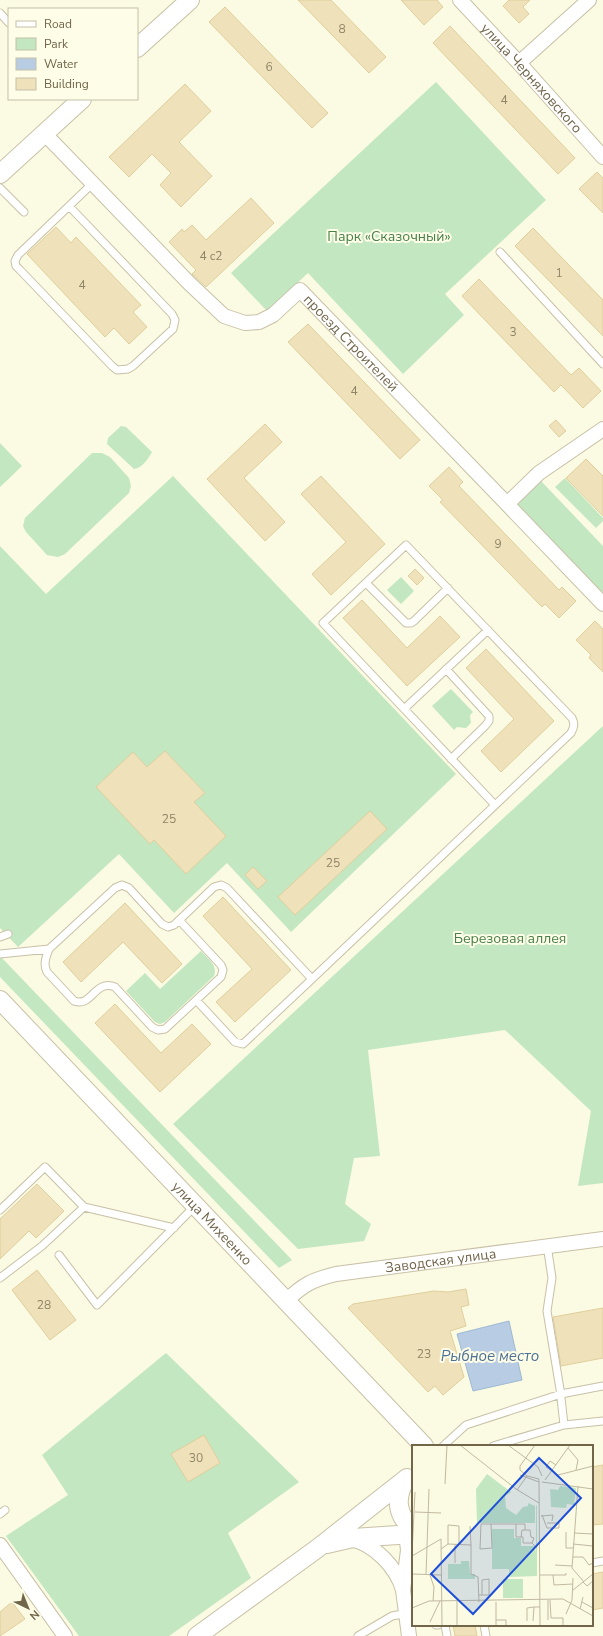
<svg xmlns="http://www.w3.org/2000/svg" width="603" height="1636" font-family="'Nunito Sans',sans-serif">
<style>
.green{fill:#c3e7c1}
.water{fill:#b8cde3;stroke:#9eb9d4}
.building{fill:#efe2bb;stroke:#e0ce9c}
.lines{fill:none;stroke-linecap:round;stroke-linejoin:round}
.service-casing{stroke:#c8c1a7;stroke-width:9}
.minor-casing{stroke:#c8c1a7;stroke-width:16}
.tertiary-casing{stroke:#c8c1a7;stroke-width:20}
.service{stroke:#fff;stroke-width:7}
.minor{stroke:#fff;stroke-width:14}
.tertiary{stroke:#fff;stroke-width:18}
.labels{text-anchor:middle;stroke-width:4;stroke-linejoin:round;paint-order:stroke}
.number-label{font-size:12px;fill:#908466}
.street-label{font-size:14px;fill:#71654a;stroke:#fefde7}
.park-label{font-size:14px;fill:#48814b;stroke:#fefde7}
.water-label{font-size:15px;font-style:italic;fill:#4e7297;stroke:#fefde7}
.inset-road{fill:none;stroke:#c0baa0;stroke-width:1}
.view{fill:#1d4ed8;fill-opacity:0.15;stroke:#1d4ed8;stroke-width:2}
.inset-edge{fill:none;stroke:#71654a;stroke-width:2}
</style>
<rect width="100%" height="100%" fill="#fbfae2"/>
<path class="green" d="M436 82 546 200 445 294 464 315 403 374 308 273 267 311 231 273Z
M121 426 126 427 152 452C148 459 142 468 134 469L107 444 108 438Z
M0 443 22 466 0 487Z
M92 453H102L110 457 129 478 131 486 129 493 65 554 58 557 47 555 26 532 23 526 25 518Z
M173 476 456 774 291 932 227 863 174 913 119 854 18 947 0 928V546L46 594Z
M565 478 603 518V521L596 528 555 487Z
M541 481 603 546V596L516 505Z
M401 577 414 591 401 604 387 590Z
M451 689 473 712 470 715 471 723 466 728 457 727 454 730 432 706Z
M603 726V1183L578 1186 591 1111 505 1030 368 1050 380 1156 354 1158 345 1204 371 1224 364 1241 298 1249 173 1124Z
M201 951C208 959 218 965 214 976L165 1022 160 1024 155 1022 126 991 145 973 160 989Z
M0 956 292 1260 279 1268 0 977Z
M166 1353 299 1482 228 1533 251 1578 169 1636H79L6 1536 68 1495 42 1455Z"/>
<path class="water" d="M509 1321 522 1380 473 1391 457 1334Z"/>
<path class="building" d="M298 0H331L386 57 369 73Z
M401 0H437L443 7 424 25Z
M509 0H530L523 7 529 14 519 23 503 6Z
M225 7 328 113 312 128 209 22Z
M450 26 575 158 558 174 433 43Z
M185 84 211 111 179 142 212 176 181 207 160 185 171 173 152 154 129 177 109 157Z
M597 172 603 178V213L579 189Z
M251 198 274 223 206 287 192 274 196 270 169 242 182 229 184 232 192 225 206 240Z
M56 227 71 243 76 237 141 305 133 312 147 327 129 344 114 328 105 337 27 254Z
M533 228 603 300V336L515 246Z
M479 279 571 375 579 368 601 391 583 408 561 385 554 392 462 296Z
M308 324 420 440 400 459 288 342Z
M556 420 566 431 559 437 549 426Z
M265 424 282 442 244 478 285 522 265 541 207 479Z
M586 459 603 476V516L566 478Z
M449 467 463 482 459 486 559 590 562 587 576 601 559 618 545 604 542 607 440 502 443 500 429 486Z
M321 476 385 544 331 595 312 574 346 542 301 494Z
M415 569 424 578 417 585 408 576Z
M362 600 407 648 440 616 460 637 407 686 343 618Z
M595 621 603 629V672L589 658 591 655 576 640Z
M486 649 554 721 501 772 481 751 514 719 466 668Z
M165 751 205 793 194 802 226 836 186 874 154 840 150 844 96 787 133 752 147 767Z
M370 811 387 829 295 915 278 897Z
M253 867 267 881 258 889 245 875Z
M223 897 291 970 235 1022 216 1002 252 969 203 916Z
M125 903 182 964 162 983 123 942 81 982 63 962Z
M115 1004 161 1053 192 1024 211 1044 160 1092 95 1023Z
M37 1184 64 1211 36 1238 29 1231 0 1259V1219Z
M37 1270 76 1320 50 1340 12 1290Z
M466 1289 469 1305 461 1307 466 1326 450 1331 464 1377 443 1395 435 1386 428 1392 348 1308 353 1304 434 1291 448 1292Z
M603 1308V1358L561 1366 553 1317Z
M204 1435 220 1463 188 1482 171 1454Z
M603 1465V1524L592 1525V1467Z
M603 1572V1608L592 1610V1574Z
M12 1602 25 1619 0 1636V1612Z
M453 1625H475L477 1636H455Z"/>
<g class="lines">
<defs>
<path id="service" d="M0 13 9 23
M0 188 24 212
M69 206 172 314 175 320 173 329 133 366 128 369 117 370 112 366 21 271 16 266 15 261 18 255 93 183
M500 252 603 364
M366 583 406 623H411L414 621 448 588
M446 669 489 716V721L485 726 451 759
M404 709 488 630
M0 937 8 934
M49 949C46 957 43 964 47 972L74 1001C92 1008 94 979 115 987L152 1027 158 1030 165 1029 221 977 223 970 221 965 179 920
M0 954 49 949 115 888 122 885 129 888 162 924 168 927 174 925 214 887 221 885 227 888 312 979 243 1044 235 1042 196 1000
M312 979 571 733C574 727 575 724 572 718L406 545 323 623 495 805
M0 1210 45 1167 84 1207 174 1228
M59 1255 97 1305 195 1206
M0 1278 42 1246 84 1207
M564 1425 603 1421
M443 1446 466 1425 561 1394 603 1386
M493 1446 564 1425 560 1389 547 1311 552 1278 547 1245
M0 1514 5 1510
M592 1563 603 1561
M436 1625H438
M445 1625 447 1636
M484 1625 486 1636
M358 1636 392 1616 408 1613"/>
<g id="minor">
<path id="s1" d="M460 0 519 63 603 157"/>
<path d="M519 63 589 0"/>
<path id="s2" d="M44 133 189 283 224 316 245 323 259 322 273 315 300 290 507 504 539 473 603 429"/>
<path d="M507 504 603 604"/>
<path id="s3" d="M286 1301C304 1284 312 1280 336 1274L603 1239"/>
<path d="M405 1525 408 1550 403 1590 409 1636"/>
<path d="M350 1539C374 1543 397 1568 403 1590"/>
<path d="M0 1545 65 1636"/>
</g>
<g id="tertiary">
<path d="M137 48 190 0"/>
<path d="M0 174 82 99"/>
<path id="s4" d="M0 1000 424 1446"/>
<path d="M406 1479C395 1496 396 1516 413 1528"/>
<path d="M327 1544 353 1538 413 1534"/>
<path d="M197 1636 318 1548 407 1478"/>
</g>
</defs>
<use href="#service" class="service-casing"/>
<use href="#minor" class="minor-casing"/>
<use href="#tertiary" class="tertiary-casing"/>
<use href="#service" class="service"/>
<use href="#minor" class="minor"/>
<use href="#tertiary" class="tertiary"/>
</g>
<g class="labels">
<g class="number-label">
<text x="342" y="33">8</text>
<text x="269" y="71">6</text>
<text x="504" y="104">4</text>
<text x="211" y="260">4 с2</text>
<text x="559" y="277">1</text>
<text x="82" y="289">4</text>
<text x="513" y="336">3</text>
<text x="354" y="395">4</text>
<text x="498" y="548">9</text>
<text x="169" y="823">25</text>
<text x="333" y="867">25</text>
<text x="44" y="1309">28</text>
<text x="424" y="1358">23</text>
<text x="196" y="1462">30</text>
</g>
<g class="street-label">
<text dy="5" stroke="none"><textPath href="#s1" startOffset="106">улица Черняховского</textPath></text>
<text dy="5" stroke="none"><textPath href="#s2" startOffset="419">проезд Строителей</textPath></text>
<text dy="5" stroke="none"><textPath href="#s4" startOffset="308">улица Михеенко</textPath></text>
<text dy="5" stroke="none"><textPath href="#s3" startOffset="163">Заводская улица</textPath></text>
</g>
<g class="park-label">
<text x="389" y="241">Парк «Сказочный»</text>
<text x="510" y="943">Березовая аллея</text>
</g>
<g class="water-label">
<text x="490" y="1361">Рыбное место</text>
</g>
</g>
<g transform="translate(412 1445)">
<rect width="181" height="181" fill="#fbfae2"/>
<path d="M75 29 99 47 93 51 94 63 104 70 111 62 116 61V58L123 61V78H65L64 44ZM148 41 164 43 162 60 155 59 154 63 139 62 138 44 146 45ZM124 60 125 61V152V131L97 132V124H80V84H102V93H109V101H123L124 108ZM49 116H57L58 129H63V134H36V119H49ZM91 134H111V153H91Z" fill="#c3e7c1"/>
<path class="inset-road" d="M48 0 104 44 127 58M96 0 126 22 130 31M156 3 166 15 164 25M144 20 138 16 134 22 146 30 181 21M108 30 127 37M115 31 108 25V21L123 0M133 35 158 0M130 37 181 44M33 39 35 0M166 41 160 123 172 137M105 45 115 31 127 34 128 181M3 67 29 68M130 70 135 83H147V78H135M129 71 141 70 140 76M79 79 80 103 68 104 69 79H104M58 81 59 100M113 85V79H104V92H111V98H120L125 103M154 87V103H161M162 88 181 89M109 92 110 85H118L119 92 122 93 120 98M36 99 59 100V129L66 132 67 157M161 99 181 101M29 104 36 99V80L47 81V99M0 109 3 47M0 111 29 94 30 181M161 112H171L177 120 181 118M43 118V99M143 120 160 121M0 129 29 130M14 130 17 44M18 130 22 142 21 156M128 130H141L142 140 161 139M141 130H154V128M171 137 175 141 181 136M161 145 181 129M67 150H77V134L70 135V150M136 155V175M138 155 139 173H151V181M45 156V181M170 157 181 163M0 163 17 156 151 154 181 171M168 164 171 152M154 169 160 155 161 133M84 175H94V181M115 176V163L122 162M121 176 122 162H128M18 177 28 156M84 181V157"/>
<path class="view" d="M127 13 169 53 61 169 19 129Z"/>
<rect width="181" height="181" class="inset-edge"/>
</g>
<rect x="8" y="8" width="130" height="92" fill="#fefde7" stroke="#c6c0a8"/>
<rect x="16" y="21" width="20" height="6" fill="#ffffff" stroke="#c6c0a8"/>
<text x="44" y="28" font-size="12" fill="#71654a">Road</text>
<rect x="16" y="38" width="20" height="12" fill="#c3e7c1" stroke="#c6c0a8"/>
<text x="44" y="48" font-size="12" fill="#71654a">Park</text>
<rect x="16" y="58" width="20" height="12" fill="#b8cde3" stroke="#c6c0a8"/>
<text x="44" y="68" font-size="12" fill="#71654a">Water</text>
<rect x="16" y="78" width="20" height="12" fill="#efe2bb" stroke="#c6c0a8"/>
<text x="44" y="88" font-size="12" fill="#71654a">Building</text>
<g transform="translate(28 1608) rotate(137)" stroke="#fefde7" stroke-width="3" paint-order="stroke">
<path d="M0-3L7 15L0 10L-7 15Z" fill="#71654a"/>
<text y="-6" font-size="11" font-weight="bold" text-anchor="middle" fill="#71654a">N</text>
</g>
</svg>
